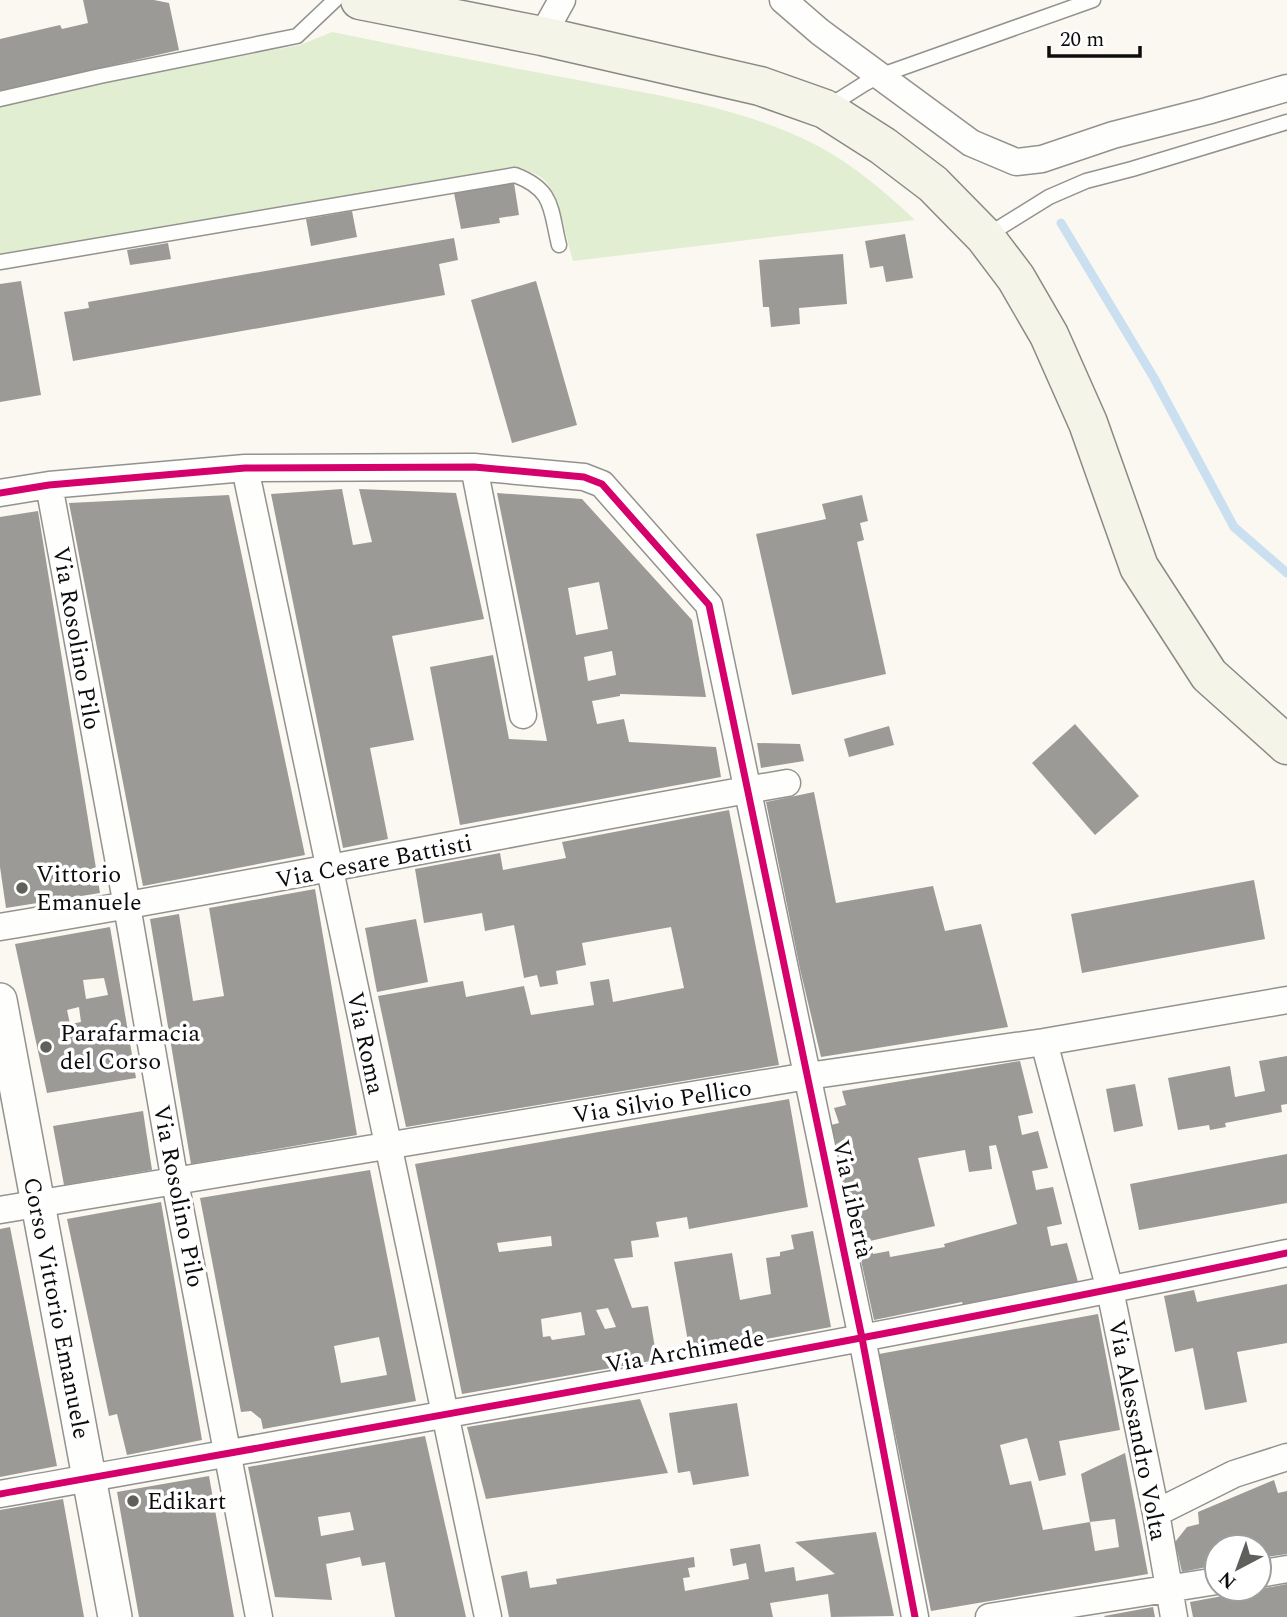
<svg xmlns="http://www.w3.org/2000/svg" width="1287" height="1617" font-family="Spectral,serif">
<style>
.green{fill:#e1eed2}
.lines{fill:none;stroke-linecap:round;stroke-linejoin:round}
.stream{stroke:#cae0f1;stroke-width:9}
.building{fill:#9c9a96;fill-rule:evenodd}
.service-casing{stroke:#93928f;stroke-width:17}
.minor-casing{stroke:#93928f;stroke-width:29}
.tertiary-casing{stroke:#93928f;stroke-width:36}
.secondary-casing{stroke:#8a8985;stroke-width:41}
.service{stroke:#fefefd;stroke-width:14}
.minor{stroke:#fefefd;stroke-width:26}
.tertiary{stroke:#fefefd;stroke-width:33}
.secondary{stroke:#f4f4e9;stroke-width:38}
.cycleway-casing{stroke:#fff;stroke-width:11}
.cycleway{stroke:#d6006c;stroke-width:7}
.poi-dot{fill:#5f5f5c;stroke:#fff;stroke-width:2.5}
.labels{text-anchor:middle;stroke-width:7;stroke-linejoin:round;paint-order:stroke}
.street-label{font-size:24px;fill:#0c0c0c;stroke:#fff}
.poi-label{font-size:24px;fill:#0c0c0c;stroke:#fff;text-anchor:start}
</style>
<rect width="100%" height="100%" fill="#faf8f0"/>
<path class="green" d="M332 32C414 49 496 65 578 80 659 96 744 107 818 146 855 166 885 192 915 220L573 261C567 241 558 191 543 179 531 168 511 170 496 170L0 255V107L116 79 300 45Z"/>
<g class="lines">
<path class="stream" d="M1061 223 1154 378 1234 527 1287 573"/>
</g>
<path class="building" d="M83 0H154L169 3 179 50 0 91V39L60 25 62 29 88 23Z
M514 183 519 215 499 218 500 223 461 229 454 193Z
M352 211 357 237 311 246 306 219Z
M905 234 913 278 886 282 883 266 870 268 865 241Z
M454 238 458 260 439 264 445 295 73 361 64 312 89 308 88 302Z
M168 243 171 259 130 265 127 250Z
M843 254 847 304 799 308 800 324 771 327 769 307H763L759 260Z
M21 281 41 395 0 402V284Z
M536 281 577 425 512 443 471 300Z
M342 489 353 545 372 542 359 489 456 493 484 619 392 636 414 740 370 748 388 839 343 848 271 494Z
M497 493 582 499 692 620 706 697 620 694V696L592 701 597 724 624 719 629 742 716 747 721 777 460 825 430 667 493 655 509 739 547 741ZM599 582 608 629 576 635 568 588ZM612 651 616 675 588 681 584 657Z
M229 495 305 855 143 886 69 503Z
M862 495 868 521 860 523 864 540 857 542 886 674 792 695 756 534 826 519 822 504Z
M38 511 100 893 6 908 0 867V517Z
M1075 724 1139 796 1095 835 1032 763Z
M889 726 894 745 849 757 844 739Z
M757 743 800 744 804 761 761 768Z
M814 792 836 903 933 886 945 931 981 924 1008 1027 821 1057 800 969 766 802Z
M729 810 779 1065 406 1127 378 996 463 981 466 997 524 986 531 1015 594 1005 590 982 609 979 613 1002 684 988 671 927 582 943 586 965 556 971 558 984 540 987 537 975 524 978 514 925 485 931 482 913 424 923 415 869 500 853 503 870 566 858 562 842Z
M1254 880 1265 939 1082 973 1071 914Z
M315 889 357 1135 191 1164 150 919 179 914 193 1001 224 996 209 908Z
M416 919 428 982 377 992 365 928Z
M110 927 136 1078 47 1093 15 944ZM104 978 108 995 86 999 83 980ZM79 1007 81 1022 70 1024 67 1010Z
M1287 1056V1104L1281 1105 1282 1112 1225 1123 1226 1127 1210 1130 1209 1125 1178 1130 1168 1078 1230 1066 1235 1097 1265 1091 1259 1061Z
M1020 1061 1033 1113 1018 1116 1022 1135 1038 1131 1048 1168 1032 1171 1036 1190 1053 1187 1062 1224 1047 1227 1051 1246 1067 1243 1078 1282 963 1305 962 1302 874 1320 842 1173 847 1171 840 1146H837L831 1125 839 1123 834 1108 846 1105 842 1091ZM996 1145 1017 1224 944 1244 945 1247 890 1257 889 1251 873 1254 870 1241 935 1226 918 1158 965 1150 969 1172 992 1169 989 1146Z
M1135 1084 1143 1126 1114 1132 1106 1089Z
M789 1099 808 1207 689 1229 687 1217 656 1222 659 1237 631 1241 633 1257 614 1259 632 1308 648 1306 657 1360 462 1394 415 1164ZM551 1236 552 1246 499 1252 497 1243ZM608 1308 616 1327 605 1329 596 1310ZM581 1312 585 1335 552 1340 550 1336 543 1337 541 1319Z
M143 1111 152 1170 64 1185 53 1126Z
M1287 1154V1203L1139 1230 1130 1184Z
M370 1170 416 1401 263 1429 261 1419 251 1411 241 1412 200 1198ZM379 1337 387 1375 341 1383 334 1346Z
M161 1202 202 1440 127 1455 117 1414 109 1416 67 1219Z
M10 1227 57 1466 0 1477V1229Z
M813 1231 831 1327 690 1353 674 1262 732 1253 740 1300 771 1294 766 1258 780 1256V1252L794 1249 791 1235Z
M1287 1284V1343L1237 1352 1247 1402 1205 1410 1193 1348 1175 1352 1164 1296 1194 1290 1197 1302Z
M1098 1314 1120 1430 1059 1441 1066 1475 1039 1481 1027 1438 1000 1445 1010 1485 1031 1481 1043 1530 1090 1522 1095 1551 1119 1547 1115 1519 1090 1522 1081 1474 1125 1453 1148 1574 931 1611 879 1354Z
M640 1399 668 1473 486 1499 467 1427Z
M737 1403 749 1476 693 1485 690 1471 678 1473 669 1413Z
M425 1436 466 1617H395L385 1562 362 1566 360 1557 326 1564 332 1600 275 1597 248 1467ZM350 1512 354 1530 321 1536 318 1517Z
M209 1476 234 1617H139L117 1492Z
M1274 1480 1278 1493 1287 1491V1554L1259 1558V1547H1217V1565L1182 1572 1175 1542 1187 1527 1199 1524 1198 1512Z
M63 1499 84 1617H0V1510Z
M876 1532 894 1616 831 1617 828 1594 770 1603 773 1617H509L501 1576 527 1571 530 1588 557 1584 556 1579 694 1557 695 1567 688 1568 690 1577 683 1578 685 1591 749 1579 746 1563 733 1566 730 1549 760 1544 765 1572 794 1567 796 1581 835 1574 795 1542Z
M1287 1584V1617H1193L1190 1602Z
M1153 1607 1155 1617H1105L1104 1616Z"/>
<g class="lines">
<defs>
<path id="service" d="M0 99 100 76 297 36 335 0
M826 108 864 84 879 76 1093 0
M986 236 1049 197 1086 181 1132 169 1287 122
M0 262 515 175C554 190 550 208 559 245"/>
<path id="minor" d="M783 0 820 32 971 143 1016 162 1042 159 1113 135 1207 111 1287 88
M542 36 562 0
M474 467 523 715
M245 468 488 1617
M49 485 127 906 175 1182 259 1617
M0 493 49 485 245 468 474 467 584 477 602 484 709 605 862 1338 915 1617
M0 927C263 884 524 829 787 783
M1044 1042 1110 1290 1156 1513 1174 1617
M0 1210 808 1076 1044 1042 1287 1000
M0 1494C430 1417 860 1343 1287 1253
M1156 1513 1234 1474 1287 1457
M1259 1574 1287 1569
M989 1617 1217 1581"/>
<path id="tertiary" d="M0 1000 115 1617"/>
<path id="secondary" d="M360 0 542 36 760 86 825 109 883 146 933 184 985 237 1016 278 1049 335 1088 423 1139 567 1209 675 1287 745"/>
</defs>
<use href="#service" class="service-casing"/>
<use href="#minor" class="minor-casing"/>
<use href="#tertiary" class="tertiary-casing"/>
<use href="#secondary" class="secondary-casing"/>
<use href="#service" class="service"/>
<use href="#minor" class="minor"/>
<use href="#tertiary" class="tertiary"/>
<use href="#secondary" class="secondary"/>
<defs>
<path id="cycleway" d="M0 493 49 485 245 468 474 467 584 477 602 484 709 605 862 1338 915 1617
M0 1494C430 1417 860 1343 1287 1253"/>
</defs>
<use href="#cycleway" class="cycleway-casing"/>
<use href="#cycleway" class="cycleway"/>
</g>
<g class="poi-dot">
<circle cx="22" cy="888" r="7"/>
<circle cx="46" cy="1047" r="7"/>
<circle cx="133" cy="1501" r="7"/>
</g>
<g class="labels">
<g class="street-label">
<text transform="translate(77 638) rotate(80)" y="8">Via Rosolino Pilo</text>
<text transform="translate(374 861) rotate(-11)" y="8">Via Cesare Battisti</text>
<text transform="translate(366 1043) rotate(78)" y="8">Via Roma</text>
<text transform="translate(662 1101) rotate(-9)" y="8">Via Silvio Pellico</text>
<text transform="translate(179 1196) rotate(79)" y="8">Via Rosolino Pilo</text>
<text transform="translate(853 1199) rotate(78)" y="8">Via Libertà</text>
<text transform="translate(57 1308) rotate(79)" y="8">Corso Vittorio Emanuele</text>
<text transform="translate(685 1351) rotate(-10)" y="8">Via Archimede</text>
<text transform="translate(1138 1430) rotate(79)" y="8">Via Alessandro Volta</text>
</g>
<g class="poi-label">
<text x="36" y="882">Vittorio<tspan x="36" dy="28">Emanuele</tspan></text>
<text x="60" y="1041">Parafarmacia<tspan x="60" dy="28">del Corso</tspan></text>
<text x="147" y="1509">Edikart</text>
</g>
</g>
<g transform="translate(1238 1568) rotate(221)"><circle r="33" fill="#ffffff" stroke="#9e9e9e" stroke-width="2"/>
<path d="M0-5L12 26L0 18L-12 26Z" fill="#5f5f5c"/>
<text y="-10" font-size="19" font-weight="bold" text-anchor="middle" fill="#0c0c0c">N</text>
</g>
<path d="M1049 46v10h91v-10" fill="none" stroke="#0c0c0c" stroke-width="3.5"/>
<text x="1060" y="46" font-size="21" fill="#0c0c0c" stroke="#ffffff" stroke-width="5" paint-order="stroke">20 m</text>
</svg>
